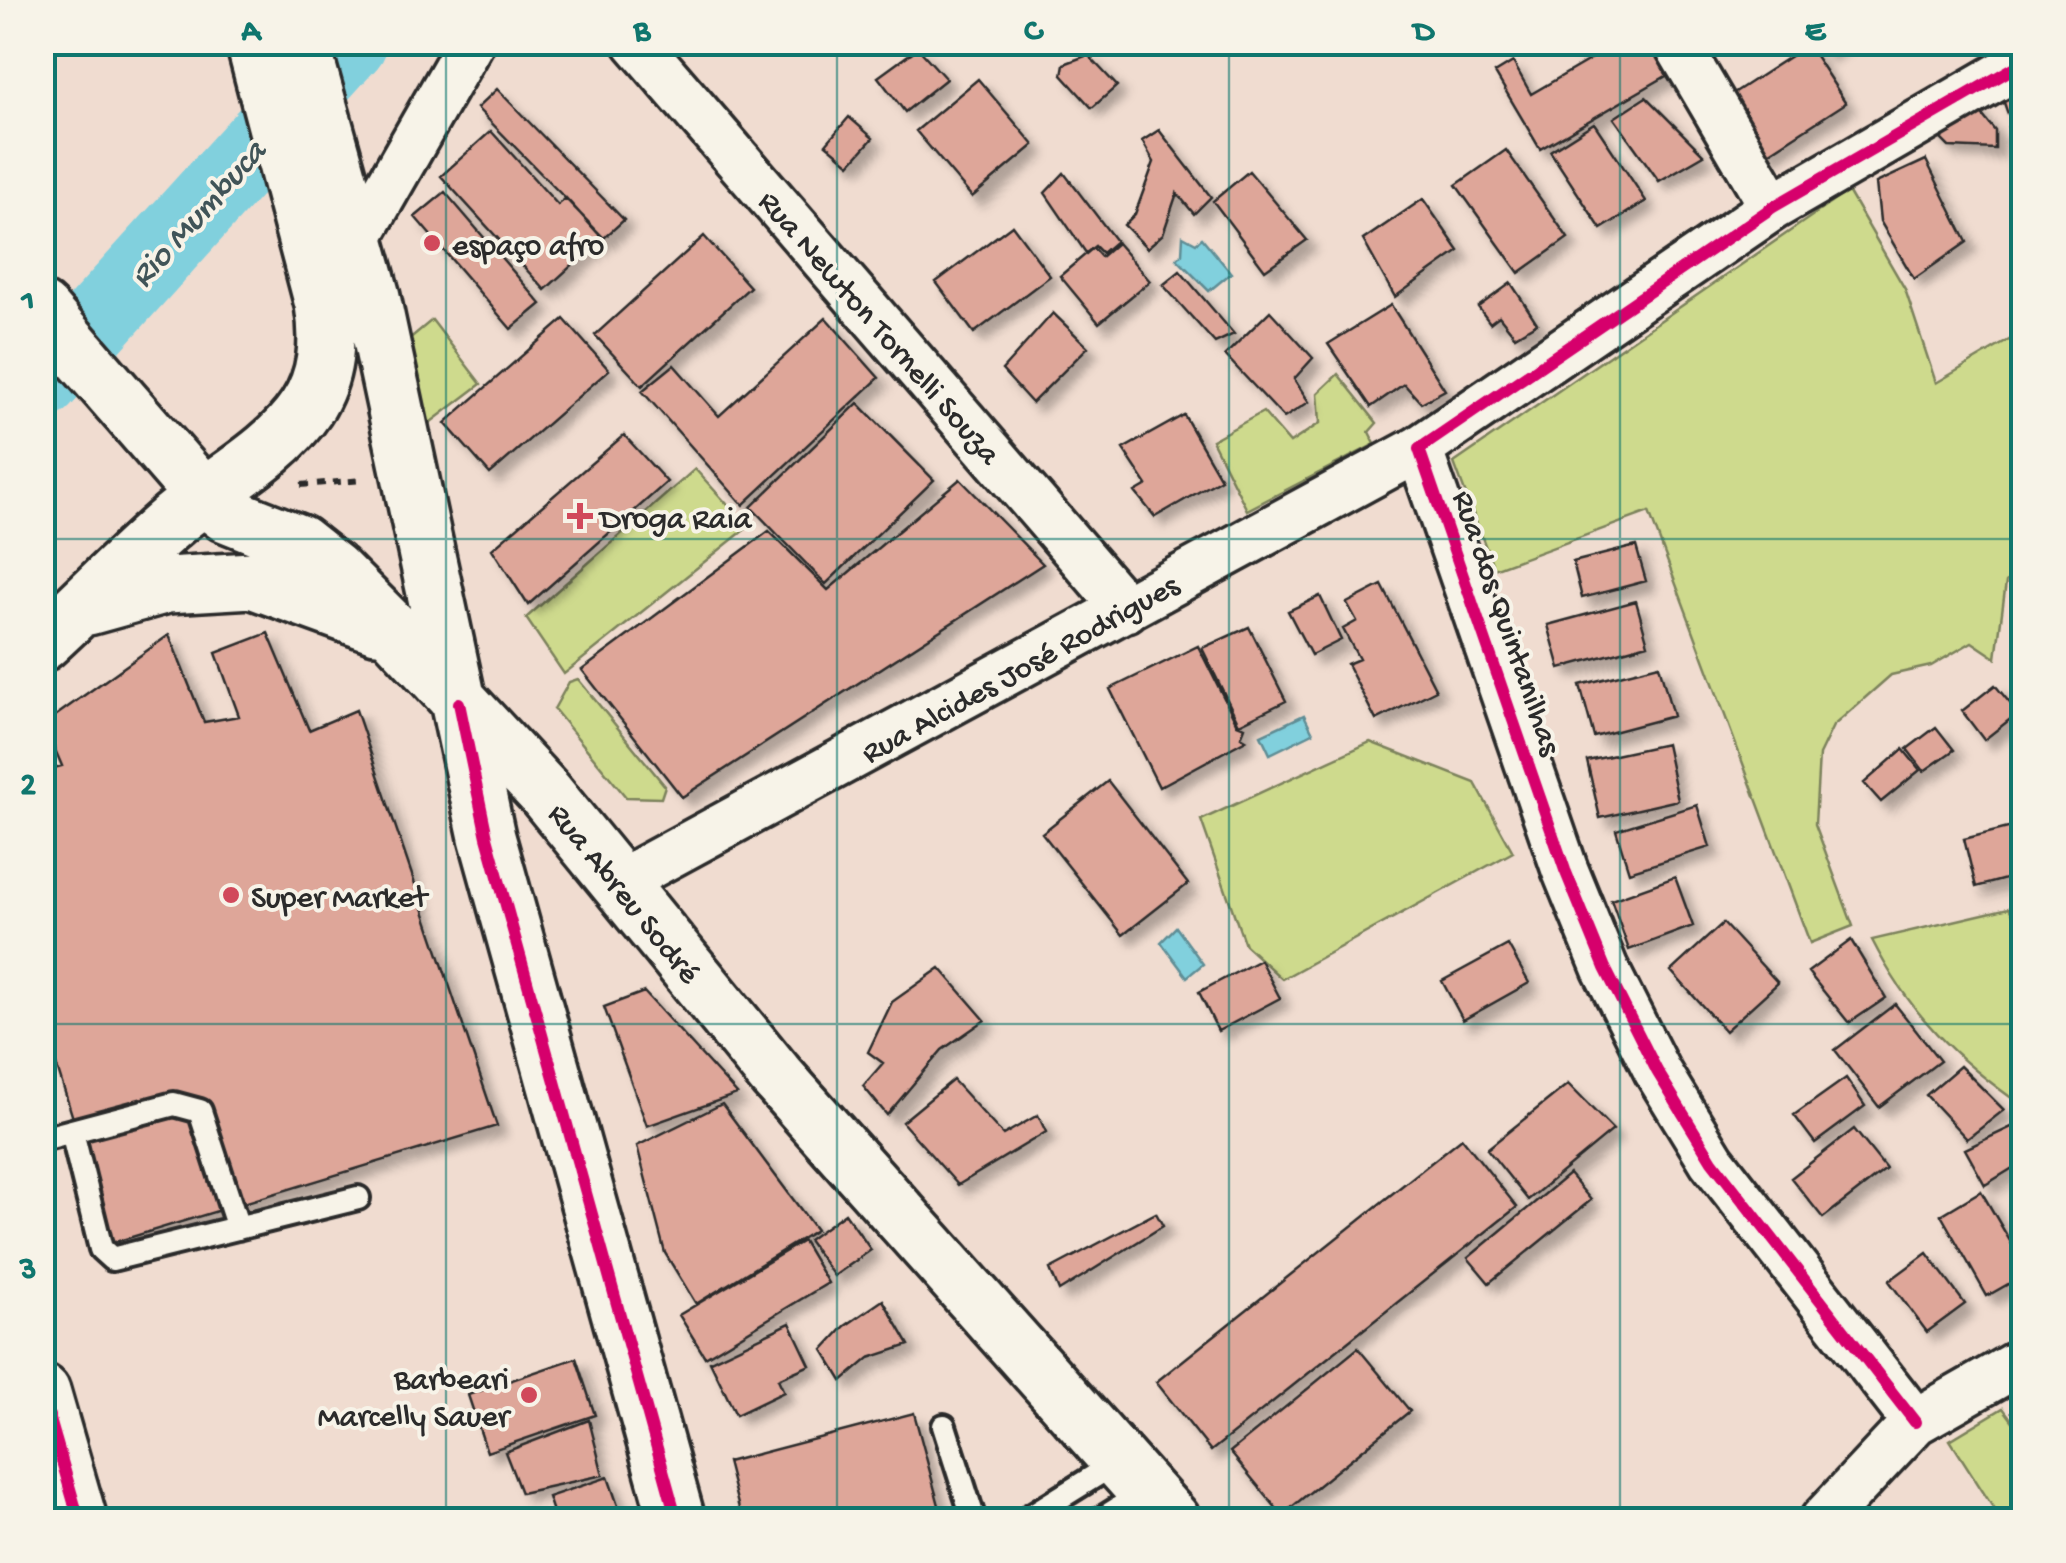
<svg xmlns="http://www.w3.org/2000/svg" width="2066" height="1563" font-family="'Gochi Hand',sans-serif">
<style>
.green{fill:#ceda8d;stroke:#7c825c;stroke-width:2.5}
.water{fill:#81d0dd;stroke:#5f8e96;stroke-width:2.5}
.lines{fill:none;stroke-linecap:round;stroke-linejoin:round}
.river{stroke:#81d0dd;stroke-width:75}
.building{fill:#dea699;stroke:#2b2b2b;stroke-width:2.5;filter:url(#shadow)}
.lane-casing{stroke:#2b2b2b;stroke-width:30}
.street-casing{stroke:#2b2b2b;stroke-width:52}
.secondary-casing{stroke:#2b2b2b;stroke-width:62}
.path{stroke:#2b2b2b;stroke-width:6;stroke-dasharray:8 8;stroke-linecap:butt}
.lane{stroke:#f7f3e8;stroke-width:22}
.street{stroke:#f7f3e8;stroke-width:45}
.secondary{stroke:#f7f3e8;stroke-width:55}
.cycleway-casing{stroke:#f7f3e8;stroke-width:19}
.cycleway{stroke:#d6006c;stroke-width:12}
.grid{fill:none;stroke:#0f766e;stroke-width:2.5;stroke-opacity:0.55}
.poi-dot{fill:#d1495b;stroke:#f7f3e8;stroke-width:4}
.labels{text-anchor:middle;stroke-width:8;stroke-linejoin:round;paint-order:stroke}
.poi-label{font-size:32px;fill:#2b2b2b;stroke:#f7f3e8;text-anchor:start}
.street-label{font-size:32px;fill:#2b2b2b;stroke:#f7f3e8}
.water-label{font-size:35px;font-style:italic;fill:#405458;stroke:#f7f3e8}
.neatline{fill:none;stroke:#0f766e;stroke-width:4}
.grid-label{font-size:32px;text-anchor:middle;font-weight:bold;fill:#0f766e}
</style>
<defs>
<filter id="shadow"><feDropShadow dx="9" dy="9" stdDeviation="5" flood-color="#0004"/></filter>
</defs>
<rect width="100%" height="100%" fill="#f0dcd0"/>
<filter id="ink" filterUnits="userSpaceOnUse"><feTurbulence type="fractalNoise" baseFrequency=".01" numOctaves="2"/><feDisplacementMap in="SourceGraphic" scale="20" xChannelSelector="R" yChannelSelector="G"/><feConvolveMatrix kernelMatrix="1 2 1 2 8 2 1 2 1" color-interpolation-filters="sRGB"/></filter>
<g filter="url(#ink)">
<path class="green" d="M1848 191 1905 289 1936 383 2023 332 2024 562 2006 582 1996 658 1972 642 1931 666 1891 675 1833 726 1819 755 1815 824 1853 926 1810 943 1649 512 1494 569 1454 463Z
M432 320 481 384 423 428 408 340Z
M1338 374 1377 423 1369 432 1375 444 1247 510 1212 440 1263 412 1290 443 1320 423 1318 393Z
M695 469 748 527 564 674 526 618Z
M578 679 665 786 661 798 626 797 554 709 569 682Z
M1370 742 1475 783 1513 852 1282 979 1245 945 1201 820Z
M2009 908 2023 931V1106C1956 1060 1909 1013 1872 940Z
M2003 1408 2023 1435V1520H2001L1950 1440Z"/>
<path class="water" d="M1183 236 1196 243 1202 238 1231 273 1209 291 1177 259 1182 254Z
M1304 715 1313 733 1270 754 1261 735Z
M1176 927 1203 964 1187 977 1161 942Z"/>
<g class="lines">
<path class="river" d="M42 382 350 42"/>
</g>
<path class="building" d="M1568 42H1610L1581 57Z
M1620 42H1656L1673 72 1540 149 1495 73 1513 62 1531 94Z
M1817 42H1840L1825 53Z
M1808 45 1846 103 1767 154 1729 96Z
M918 48 946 79 905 112 878 77Z
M1088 55 1117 86 1092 108 1062 75 1064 64Z
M2024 77V113L2008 114 1998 86Z
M978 79 1034 145 972 197 916 131Z
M497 89 624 220 604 238 477 108Z
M1646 97 1704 155 1659 181 1614 118Z
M1971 101 1995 131V149L1949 147 1931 129Z
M849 117 873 138 850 164 826 144Z
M1594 123 1646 201 1601 229 1550 151Z
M2024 125V147H2012L2008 127Z
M1159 130 1211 197 1194 214 1177 193 1163 234 1147 248 1124 225 1135 214 1154 162 1142 141Z
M491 131 558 205 566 198 602 238 545 290 441 176Z
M1506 150 1568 238 1519 273 1456 185Z
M1926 160 1967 242 1914 279 1880 221 1876 183Z
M1249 171 1307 240 1265 270 1213 201Z
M1064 173 1116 241 1102 253 1095 246 1086 253 1045 193Z
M445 192 541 304 511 329 415 217Z
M1423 199 1459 251 1395 297 1363 240Z
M1012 225 1050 276 974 333 936 282Z
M704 236 750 287 642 386 595 335Z
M1117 243 1150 281 1099 323 1060 276 1093 248 1101 257Z
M1180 271 1234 334 1215 343 1163 285Z
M1511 283 1537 323 1515 336 1499 316 1490 323 1478 307Z
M1391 305 1445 390 1421 403 1404 384 1371 407 1328 344Z
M1270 311 1313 358 1294 379 1309 402 1284 418 1225 355Z
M1053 313 1088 347 1032 403 1002 370Z
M826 318 879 378 743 505 642 391 674 365 719 416Z
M564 319 609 370 490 474 445 423Z
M858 403 934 480 826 584 751 507Z
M1184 415 1221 479 1155 517 1135 492 1147 485 1123 449Z
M624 435 667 482 528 605 492 549Z
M960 479 1043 564 682 797 582 670 769 531 828 590Z
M1636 546 1646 581 1582 598 1573 562Z
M1382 585 1436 690 1376 720 1347 664 1359 659 1343 629 1357 621 1347 603Z
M1320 596 1341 640 1311 655 1288 611Z
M1636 601 1648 644 1560 668 1548 625Z
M1249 627 1286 701 1239 724 1202 648Z
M268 633 309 730 356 710 497 1126 112 1243 42 1019V771L62 766 44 724 169 635 204 722 239 716 216 653Z
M1198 646 1237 724 1245 727 1241 737 1246 740 1159 787 1110 689Z
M1659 665 1673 716 1594 737 1580 685Z
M1995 685 2018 713 1984 740 1962 711Z
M1936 727 1954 750 1924 771 1907 749Z
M1666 744 1678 800 1600 818 1587 761Z
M1903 749 1920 770 1881 802 1864 783Z
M1108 781 1188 884 1123 935 1042 833Z
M1697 805 1710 847 1629 872 1616 830Z
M2024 824V874L1976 887 1964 839Z
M1675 877 1693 926 1629 950 1611 900Z
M1723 923 1778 983 1725 1031 1671 971Z
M1851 940 1886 998 1849 1023 1808 972Z
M1508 945 1529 983 1463 1020 1442 981Z
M1260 960 1280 998 1218 1031 1199 992Z
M940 968 985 1020 942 1050 887 1115 863 1086 883 1063 868 1052 892 1002Z
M644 992 737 1094 647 1126 604 1007Z
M1895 1004 1940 1061 1879 1107 1835 1050Z
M1960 1066 2004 1110 1967 1139 1926 1095Z
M1846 1078 1865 1106 1815 1143 1794 1115Z
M953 1080 1003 1135 1038 1115 1046 1132 958 1185 902 1122Z
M1568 1084 1613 1130 1528 1200 1487 1149Z
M722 1104 816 1230 696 1304 665 1253 637 1146Z
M2024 1121V1161L1985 1185 1965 1149Z
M1854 1129 1886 1169 1823 1218 1791 1178Z
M1462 1138 1517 1207 1211 1451 1156 1382Z
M1569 1174 1591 1200 1489 1283 1468 1258Z
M1981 1191 2024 1265V1275L1987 1296 1941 1215Z
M845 1213 871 1250 834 1276 808 1240Z
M1156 1213 1163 1226 1059 1291 1050 1269Z
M803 1241 828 1283 705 1357 679 1315Z
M1927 1253 1965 1304 1927 1332 1889 1281Z
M883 1300 909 1345 869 1358 842 1381 823 1350 845 1326Z
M790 1323 810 1365 778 1379 784 1392 736 1415 710 1361Z
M1358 1348 1410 1411 1282 1515 1230 1452Z
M576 1358 595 1415 487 1452 468 1395Z
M2024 1401V1424L2012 1412Z
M914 1413 943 1520H742L727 1462Z
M589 1420 603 1475 521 1493 505 1452Z
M608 1477 623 1520H539L554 1515 548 1497Z"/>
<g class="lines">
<defs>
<path id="lane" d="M72 1132 101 1249 112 1259 358 1198
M42 1139 174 1104 200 1111 238 1228
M944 1426 974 1520
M1024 1520 1119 1461
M1100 1520 1146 1491"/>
<path id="street" d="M636 42 1126 609
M1676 42 1773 207
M357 241 471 42
M618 883 1419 449
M1915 1422 1712 1161 1657 1071 1605 968 1565 870 1419 449 1773 207 2024 62
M1823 1520 1915 1422 2024 1360"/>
<path id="secondary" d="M301 42 372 297 487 837 677 1520
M42 311 203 496 226 514 299 543 333 570 397 634 545 793 775 1075 1172 1520
M88 607 167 585 252 580 376 625
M42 643C86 603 127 560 171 522 214 485 275 455 306 408 327 376 329 341 323 304L254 42
M42 1392 79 1520"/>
</defs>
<use href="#lane" class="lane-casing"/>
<use href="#street" class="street-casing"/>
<use href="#secondary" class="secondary-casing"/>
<path class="path" d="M301 485 363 480"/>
<use href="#lane" class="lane"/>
<use href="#street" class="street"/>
<use href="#secondary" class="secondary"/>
<defs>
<path id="cycleway" d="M459 703 487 837 677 1520
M42 1392 79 1520
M1915 1422 1712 1161 1657 1071 1605 968 1565 870 1419 449 1773 207 2024 62"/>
</defs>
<use href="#cycleway" class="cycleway-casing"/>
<use href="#cycleway" class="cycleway"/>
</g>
</g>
<path class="grid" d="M446 42V1520M837 42V1520M1229 42V1520M1620 42V1520M42 539H2024M42 1024H2024"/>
<g class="poi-dot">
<circle cx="432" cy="243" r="10"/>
<path d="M575 501h10v10h10v10h-10v10h-10v-10h-10v-10h10z"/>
<circle cx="231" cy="895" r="10"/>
<circle cx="529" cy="1395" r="10"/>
</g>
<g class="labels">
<g class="poi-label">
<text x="452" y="254">espaço afro</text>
<text x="600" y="527">Droga Raia</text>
<text x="251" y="906">Super Market</text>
<text x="509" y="1388" text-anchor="end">Barbeari<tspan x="509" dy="37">Marcelly Sauer</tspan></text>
</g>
<g class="street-label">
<text transform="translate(881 326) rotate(49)" y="11">Rua Newton Tornelli Souza</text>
<text transform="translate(1509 622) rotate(71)" y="11">Rua dos Quintanilhas</text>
<text transform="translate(1019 667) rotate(-29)" y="11">Rua Alcides José Rodrigues</text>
<text transform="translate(626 892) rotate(51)" y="11">Rua Abreu Sodré</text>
</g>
<g class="water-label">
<text transform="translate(196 212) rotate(-48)" y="12">Rio Mumbuca</text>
</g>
</g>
<rect width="2066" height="1563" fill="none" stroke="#f7f3e8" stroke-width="110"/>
<rect x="55" y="55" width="1956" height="1453" class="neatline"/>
<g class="grid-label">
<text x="251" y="39">A</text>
<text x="642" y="39">B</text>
<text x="1033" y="39">C</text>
<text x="1424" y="39">D</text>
<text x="1815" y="39">E</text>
<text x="28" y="309">1</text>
<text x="28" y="793">2</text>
<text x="28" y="1277">3</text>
</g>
</svg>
